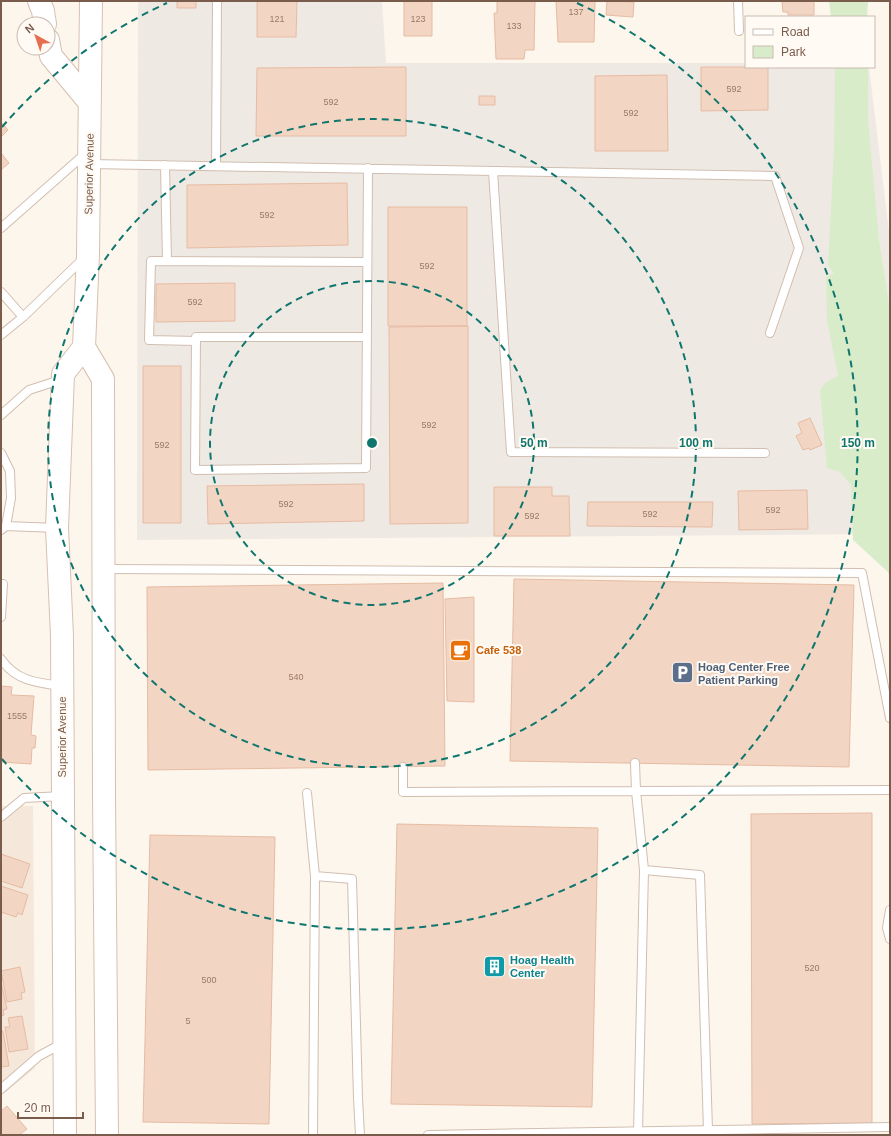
<svg xmlns="http://www.w3.org/2000/svg" width="891" height="1136" font-family="Arial,sans-serif">
<style>
.residential{fill:#f5e8da}
.industrial{fill:#efe9e4}
.green{fill:#d8ecc9}
.building{fill:#f3d5c3;stroke:#e6bba3}
.lines{fill:none;stroke-linecap:round;stroke-linejoin:round}
.service-casing{stroke:#d1beb0;stroke-width:10}
.secondary-casing{stroke:#d6c0b0;stroke-width:24}
.service{stroke:#fff;stroke-width:8}
.secondary{stroke:#fff;stroke-width:22}
.ring{fill:none;stroke:#0f766e;stroke-width:2;stroke-dasharray:7 5}
.labels{text-anchor:middle;stroke-width:4;stroke-linejoin:round;paint-order:stroke}
.number-label{font-size:9px;fill:#987a6a}
.street-label{font-size:11px;fill:#7a5c4d;stroke:#fffaf3}
.food-label{font-size:11px;font-weight:bold;fill:#c56008;stroke:#fffaf3;text-anchor:start}
.service-label{font-size:11px;font-weight:bold;fill:#4e5e75;stroke:#fffaf3;text-anchor:start}
.culture-label{font-size:11px;font-weight:bold;fill:#0d838f;stroke:#fffaf3;text-anchor:start}
.centre{fill:#0f766e;stroke:#fffaf3;stroke-width:2}
.ring-label{font-size:12px;text-anchor:middle;font-weight:bold;fill:#0f766e;stroke:#fffaf3;stroke-width:4;stroke-linejoin:round;paint-order:stroke}
</style>
<rect width="100%" height="100%" fill="#fdf6ec"/>
<path class="residential" d="M1 806H33L35 1068 1 1096Z"/>
<path class="industrial" d="M138 1H382L386 63H746V67H869L890 240V534L137 540Z"/>
<path class="green" d="M829 1H868L867 17H831Z
M835 67H868V119L879 240 890 311V580L888 572 853 540 851 485 840 472 827 468 820 390 825 383 838 376 827 320 826 277 834 273 828 265 834 149Z"/>
<path class="building" d="M177 1H196V8H177Z
M257 1H297L296 37H257Z
M404 1H432V36H404Z
M492 1H535L534 50H525L524 59H496L494 13H497V1Z
M556 1H595L594 42H558Z
M607 1 634 2 633 17 606 15Z
M782 1H814V15H788V12H783Z
M406 67V136H256L257 68Z
M701 67H768V110L701 111Z
M667 75 668 151H595V76Z
M479 96H495V105H479Z
M1 122 8 130 1 137Z
M1 153 9 163 1 170Z
M347 183 348 245 187 248V185Z
M388 207H467V326H388Z
M235 283V321L156 322V284Z
M468 326V523L390 524 389 327Z
M143 366H181V523H143Z
M810 418 822 445 810 450 809 448 803 450 796 436 802 433 798 423Z
M364 484V521L208 524 207 486Z
M494 487H552V496H569L570 536H494Z
M807 490 808 529 739 530 738 491Z
M588 502H713L712 527 587 526Z
M514 579 854 585 849 767 510 761Z
M443 583 445 766 148 770 147 587Z
M474 597V702L447 701 445 599Z
M1 686 12 687 11 695 34 696 31 735 36 736 35 748H32L31 764 1 762Z
M872 813V1123L752 1124 751 814Z
M397 824 598 828 592 1107 391 1104Z
M150 835 275 837 269 1124 143 1122Z
M1 854 30 864 22 888 1 881Z
M1 886 28 895 22 915 18 913 16 917 1 912Z
M20 967 25 992 21 993 22 999 7 1002 1 971Z
M1 982 7 1009 3 1010 4 1015 1 1016Z
M22 1016 28 1049 9 1052 5 1027H10L8 1018Z
M1 1031H3L9 1066 1 1067Z
M7 1106 27 1129 19 1135H1V1111Z"/>
<g class="lines">
<defs>
<path id="service" d="M738 1 739 31
M90 164 775 176 799 248 770 333
M165 165 167 261
M216 165 217 1
M493 171 511 452 765 453
M1 228 86 153
M1 292 23 317
M1 335 23 317 84 258
M366 337H196L195 470 366 468 368 168
M196 341 149 340 151 261 367 262
M1 415 29 390 60 380
M1 453 10 471 11 498 6 526 1 530
M6 526 57 528
M105 569 862 573 890 718
M1 617 3 584
M1 659C16 681 37 683 62 686
M635 763 636 791 644 870
M403 767V792L890 790
M307 793 315 876
M1 817 24 798 62 796
M890 910 887 928 890 939
M1 1089 39 1056 63 1043
M638 1132 644 870 700 875 708 1130
M313 1135 315 876 352 879 358 1098 360 1135
M428 1135 890 1127"/>
<path id="secondary" d="M39 1 43 11 45 24
M91 1 88 254 84 347 103 379 104 795 107 1135
M48 40 51 56 90 103
M65 1135 62 636 57 528 63 374 84 347"/>
</defs>
<use href="#service" class="service-casing"/>
<use href="#secondary" class="secondary-casing"/>
<use href="#service" class="service"/>
<use href="#secondary" class="secondary"/>
</g>
<g class="ring">
<circle cx="372" cy="443" r="162"/>
<circle cx="372" cy="443" r="324"/>
<path d="M2 127A486 486 0 0 1 167 3M577 3A486 486 0 1 1 2 759"/>
</g>
<defs>
<symbol id="cafe-square" viewBox="-11 -11 22 22"><rect x="-9" y="-9" width="18" height="18" rx="4" fill="#e8710a" stroke="#fffaf3"/><path d="M-5.5-4.5H6V0H3Q3 3.5 0 3.5H-2.5Q-5.5 3.5-5.5 0ZM3-3.2v2h1.7v-2ZM-6 4.5H4V6H-6Z" fill="#fff"/></symbol>
<symbol id="parking-square" viewBox="-11 -11 22 22"><rect x="-9" y="-9" width="18" height="18" rx="4" fill="#5c6f8a" stroke="#fffaf3"/><path d="M-3.5-5.5H1a3.5 3.5 0 0 1 0 7H-1V5.5H-3.5ZM-1-3.4V-.6H.8a1.4 1.4 0 0 0 0-2.8Z" fill="#fff"/></symbol>
<symbol id="building-square" viewBox="-11 -11 22 22"><rect x="-9" y="-9" width="18" height="18" rx="4" fill="#0f9aa8" stroke="#fffaf3"/><path d="M-4-6H4V6H1V3H-1V6H-4ZM-2.5-4.3h1.7v1.8h-1.7ZM.8-4.3h1.7v1.8H.8ZM-2.5-1h1.7V.8h-1.7ZM.8-1h1.7V.8H.8Z" fill="#fff"/></symbol>
</defs>
<g fill-rule="evenodd">
<use href="#cafe-square" x="448" y="638" width="25" height="25"/>
<use href="#parking-square" x="670" y="660" width="25" height="25"/>
<use href="#building-square" x="482" y="954" width="25" height="25"/>
</g>
<g class="labels">
<g class="number-label">
<text x="576" y="15">137</text>
<text x="277" y="22">121</text>
<text x="418" y="22">123</text>
<text x="514" y="29">133</text>
<text x="734" y="92">592</text>
<text x="331" y="105">592</text>
<text x="631" y="116">592</text>
<text x="267" y="218">592</text>
<text x="427" y="269">592</text>
<text x="195" y="305">592</text>
<text x="429" y="428">592</text>
<text x="162" y="448">592</text>
<text x="286" y="507">592</text>
<text x="773" y="513">592</text>
<text x="650" y="517">592</text>
<text x="532" y="519">592</text>
<text x="296" y="680">540</text>
<text x="17" y="719">1555</text>
<text x="812" y="971">520</text>
<text x="209" y="983">500</text>
<text x="188" y="1024">5</text>
</g>
<g class="street-label">
<text transform="translate(89 174) rotate(-89)" y="4">Superior Avenue</text>
<text transform="translate(62 737) rotate(-90)" y="4">Superior Avenue</text>
</g>
<g class="food-label">
<text x="476" y="654">Cafe 538</text>
</g>
<g class="service-label">
<text x="698" y="671">Hoag Center Free<tspan x="698" dy="13">Patient Parking</tspan></text>
</g>
<g class="culture-label">
<text x="510" y="964">Hoag Health<tspan x="510" dy="13">Center</tspan></text>
</g>
</g>
<circle cx="372" cy="443" r="6" class="centre"/>
<g class="ring-label">
<text x="534" y="447">50 m</text>
<text x="696" y="447">100 m</text>
<text x="858" y="447">150 m</text>
</g>
<rect width="891" height="1136" fill="none" stroke="#7a5c4d" stroke-width="4"/>
<rect x="745" y="16" width="130" height="52" fill="#fffaf3" stroke="#cabbb1"/>
<rect x="753" y="29" width="20" height="6" fill="#ffffff" stroke="#cabbb1"/>
<text x="781" y="36" font-size="12" fill="#7a5c4d">Road</text>
<rect x="753" y="46" width="20" height="12" fill="#d8ecc9" stroke="#cabbb1"/>
<text x="781" y="56" font-size="12" fill="#7a5c4d">Park</text>
<g transform="translate(36 36) rotate(320)"><circle r="19" fill="#fffaf3" stroke="#cabbb1"/>
<path d="M0-3L7 15L0 10L-7 15Z" fill="#e76f51"/>
<text y="-6" font-size="11" font-weight="bold" text-anchor="middle" fill="#7a5c4d">N</text>
</g>
<path d="M18 1112v6h65v-6" fill="none" stroke="#7a5c4d" stroke-width="2"/>
<text x="24" y="1112" font-size="12" fill="#7a5c4d" stroke="#fffaf3" stroke-width="3" paint-order="stroke">20 m</text>
</svg>
